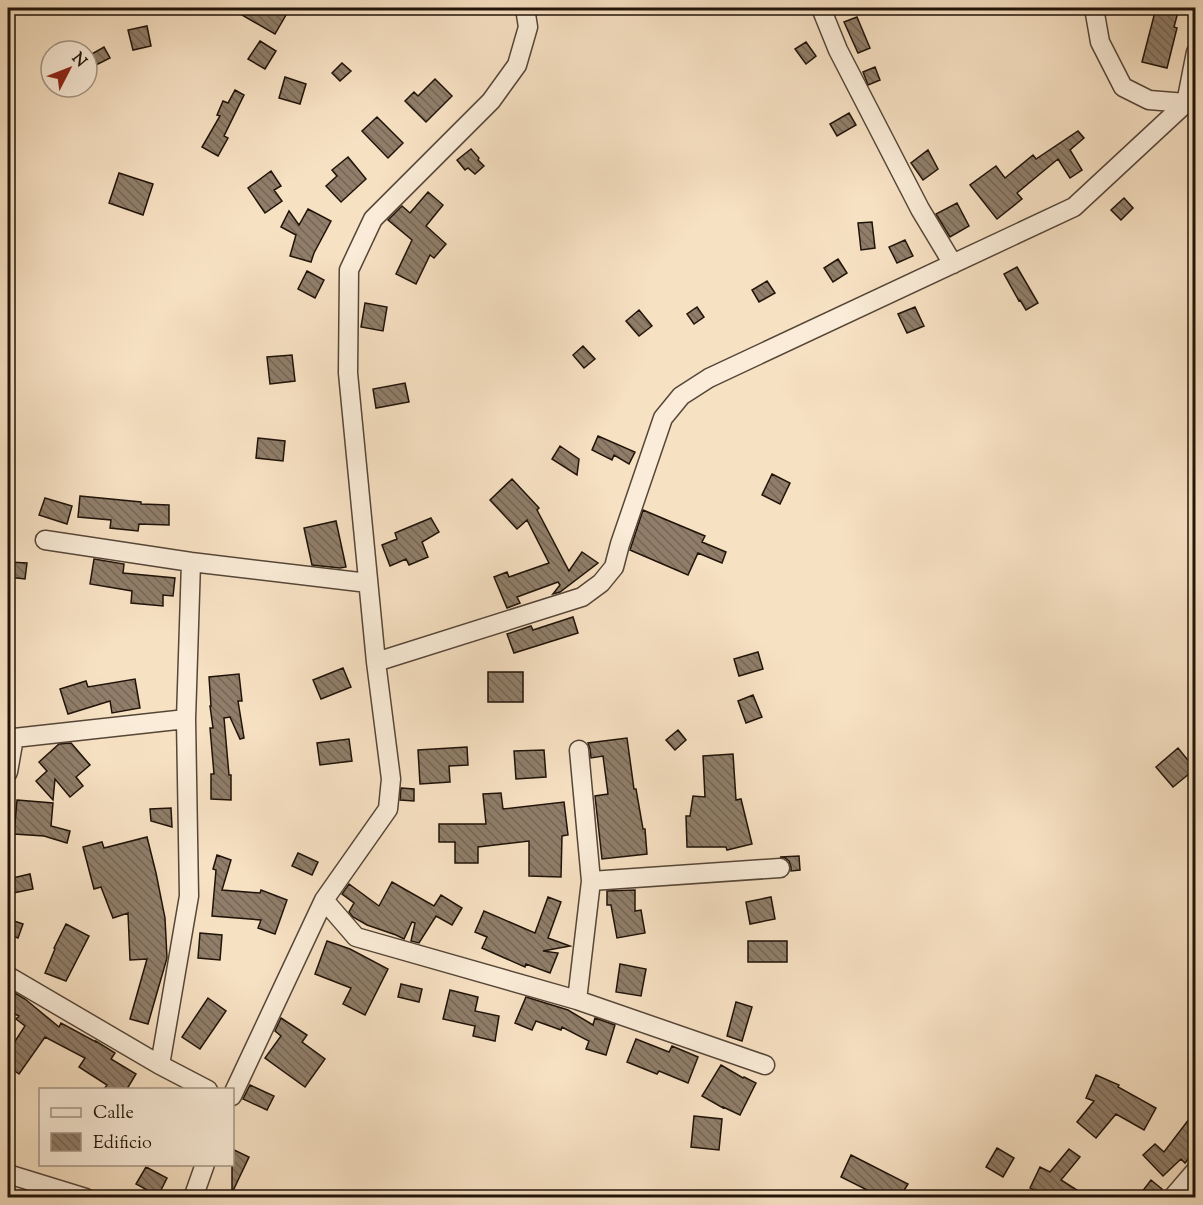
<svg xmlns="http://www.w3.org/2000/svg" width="1203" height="1205" font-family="'Sorts Mill Goudy',serif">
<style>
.building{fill:url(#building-back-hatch);stroke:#201309;stroke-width:1.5}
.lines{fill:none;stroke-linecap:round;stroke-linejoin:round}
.minor-casing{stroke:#564638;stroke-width:21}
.minor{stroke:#faecd8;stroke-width:18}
</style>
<defs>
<pattern id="building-back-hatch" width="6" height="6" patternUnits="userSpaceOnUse" patternTransform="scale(1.5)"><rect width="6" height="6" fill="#907e6a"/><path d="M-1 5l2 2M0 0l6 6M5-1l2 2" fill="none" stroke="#756655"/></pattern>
</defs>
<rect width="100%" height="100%" fill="#f7e1c3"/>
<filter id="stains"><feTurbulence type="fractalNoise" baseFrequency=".00333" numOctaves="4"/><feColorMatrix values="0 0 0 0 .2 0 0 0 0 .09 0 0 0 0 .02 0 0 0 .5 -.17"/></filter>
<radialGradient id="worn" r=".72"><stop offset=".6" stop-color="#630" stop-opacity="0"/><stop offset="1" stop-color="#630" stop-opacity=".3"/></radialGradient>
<path class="building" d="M230 8H290L275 34Z
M1156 8H1179L1174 27 1177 28 1167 68 1142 62Z
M857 17 870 48 858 53 844 22Z
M147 26 151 46 133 50 128 30Z
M260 41 276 51 265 69 248 59Z
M806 42 816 56 806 64 795 49Z
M104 47 110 58 96 65 90 55Z
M342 63 351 71 340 81 332 73Z
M875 67 880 80 868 85 863 72Z
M285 77 306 84 300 104 279 98Z
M435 79 452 96 426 122 405 101 414 92 418 96Z
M235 90 244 95 224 136 228 138 218 156 202 147 220 116 217 115 223 101 228 103Z
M849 113 856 125 837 136 830 124Z
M377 117 403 143 388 158 362 131Z
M1078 131 1084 138 1070 150 1082 170 1070 178 1058 159 1017 193 1022 199 997 219 970 185 996 166 1005 178 1033 155 1036 159Z
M471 149 479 158 478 160 484 166 475 174 468 168 465 170 457 160Z
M928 150 938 169 923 180 911 163Z
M348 157 366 179 341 202 326 186 337 176 332 170Z
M271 171 281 186 274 190 282 201 265 213 248 188Z
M119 173 153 184 143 215 109 203Z
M428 192 443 205 426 226 446 244 434 258 430 255 416 284 396 274 412 240 388 220 402 206 410 213Z
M1124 198 1133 208 1121 220 1111 210Z
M957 203 969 226 950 237 936 214Z
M308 209 331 221 314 253 311 262 290 256 296 235 281 227 289 211 299 225Z
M872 222 875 248 861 250 858 223Z
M905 240 913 256 897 263 889 247Z
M838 259 847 273 833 282 824 268Z
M1017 267 1038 303 1026 310 1020 300 1019 301 1004 274Z
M307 271 324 280 315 298 298 289Z
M767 281 775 293 759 302 752 290Z
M365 303 387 307 383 331 361 327Z
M697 307 704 317 694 324 687 314Z
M915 307 924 326 907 333 898 314Z
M639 310 652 326 639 336 626 321Z
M583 346 595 359 584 368 573 355Z
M292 355 295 381 270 384 267 357Z
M405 383 409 402 376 408 373 389Z
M598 436 635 452 629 464 614 455 612 460 592 450Z
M258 438 285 441 283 461 256 458Z
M560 446 579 459 577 475 552 459Z
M772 474 790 483 780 504 762 495Z
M512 479 539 508 537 510 569 571 582 552 598 563 560 592 553 594 560 585 558 582 517 597 520 603 507 608 494 577 507 572 509 577 549 563 527 520 517 529 490 500Z
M80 496 141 502V504L169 505V525L139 524 138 531 110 528 111 520 78 517Z
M45 498 72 506 67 524 39 515Z
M643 510 705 536 702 542 726 552 722 563 698 553 688 575 630 550Z
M431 518 439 532 422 542 428 557 409 565 406 559 390 566 382 545 397 539 395 533Z
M336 521 346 567 340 568 312 565 304 528Z
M94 559 124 564 123 573 175 578 173 596 163 595V606L131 603 132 591 90 584Z
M8 562 27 563 25 579 8 577Z
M573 617 578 633 514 653 507 634 531 626 533 630Z
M758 652 763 669 739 676 734 659Z
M343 668 351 687 321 699 313 680Z
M488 672H523V702H488Z
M239 674 242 701H238L244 738 240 739 230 717 224 718 229 775H231V800L211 799V774H214L210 728H213L210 706H211L209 677Z
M135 679 140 708 112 713 110 701 68 714 60 689 86 681 88 687Z
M753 695 762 717 746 723 738 701Z
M678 730 686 740 675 750 666 740Z
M627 738 634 789H636L643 829H645L647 854 602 859 595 796 608 794 603 756 591 758 590 749 588 743Z
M349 739 352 761 320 765 317 743Z
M71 743 90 765 76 777 83 786 70 797 55 779 53 800 36 781 47 771 39 762 59 744Z
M467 747 468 765 449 766 450 782 420 784 418 750Z
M1178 748 1195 769 1173 787 1156 767Z
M544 750 546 777 516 779 514 751Z
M733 754 736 800 741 799 752 844 727 850 726 847H687L686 816H690L693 796 705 797 703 756Z
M401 788 414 789V801L400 800Z
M501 793 503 809 564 802 568 835 562 836 561 877 529 876V841L478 847V863H455V842H439V824H486L483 794Z
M17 800 53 803 51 826 70 831 67 843 44 836 14 834Z
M171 808 172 827 151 821 150 809Z
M147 837 156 873 165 918 167 958 148 1024 130 1019 147 959 130 960 128 913 113 918 101 887 94 889 83 847 102 842 104 848Z
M298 853 318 862 312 875 292 866Z
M217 855 231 860 222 890 260 893 261 890 287 900 275 934 258 928 261 920 212 916 216 870 213 869Z
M799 856 800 870 791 871V867L789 861 785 858 780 857Z
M30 874 33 889 8 894V879Z
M392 882 434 906 441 895 462 908 452 925 436 916 419 943 411 941 415 923 412 922 404 939 396 935 367 925 353 917 349 912 354 903 342 894 349 884 379 906Z
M635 890V911L641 910 645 933 617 938 611 905H607V891Z
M548 897 561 902 548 938 570 946 543 951 558 953 550 973 526 964 525 967 482 948 487 937 475 932 484 911 535 933Z
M771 897 775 919 750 924 746 902Z
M8 919 23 924 18 938 8 934Z
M66 924 89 936 66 981 45 973 55 949 54 948Z
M200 933 222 935 220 960 198 958Z
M327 941 350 949 388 969 365 1015 343 1004 351 988 315 974Z
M748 941H787V962H748Z
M620 964 646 969 641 996 616 992Z
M401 984 422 989 419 1002 398 997Z
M8 989 25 999 59 1027 61 1023 96 1042V1041L115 1053 111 1059 136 1074 127 1089H104L107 1085 79 1067 85 1058 45 1037 19 1074 8 1066V1052L25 1026 16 1019 19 1016 11 1012 8 1019Z
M450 990 478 997 475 1011 499 1016 495 1041 473 1036 475 1026 443 1019Z
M526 997 568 1010 593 1025 595 1018 615 1025 606 1055 586 1049 589 1041 562 1027 561 1030 536 1021 532 1030 515 1023Z
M208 998 226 1011 200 1049 182 1037Z
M736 1002 752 1007 742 1041 727 1036Z
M281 1018 307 1035 302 1042 325 1059 305 1087 265 1058 281 1036 275 1031Z
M636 1039 669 1052 672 1046 698 1057 688 1083 659 1071 657 1074 627 1062Z
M721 1065 743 1078 744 1077 756 1083 740 1115 723 1107V1108L702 1096Z
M1096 1075 1119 1085 1118 1087 1156 1108 1144 1130 1116 1114 1096 1138 1077 1122 1094 1101 1086 1098Z
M250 1085 274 1096 267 1110 243 1099Z
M1196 1110V1149L1185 1163 1181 1159 1163 1176 1143 1155 1155 1144 1164 1152Z
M694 1116 722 1119 719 1150 691 1147Z
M997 1148 1014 1158 1003 1177 986 1167Z
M232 1149 249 1157 232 1193Z
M1069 1149 1080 1157 1061 1180 1088 1197H1049L1030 1188 1040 1167 1050 1172Z
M851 1155 908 1184 900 1197H881L841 1177Z
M146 1167 167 1178 158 1196 136 1184Z
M1151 1180 1162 1189 1155 1197H1138Z"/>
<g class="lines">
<defs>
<path id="minor" d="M821 8 838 50 920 209 953 264
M1196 52 1186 103 1196 105
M45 540 191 562 368 583
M376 662 582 597 601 583 614 567 620 544 663 418 681 396 709 378 1074 207 1186 103 1149 100 1123 87 1100 42 1094 8
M8 772 14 738 186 719
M591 881 780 868
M324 900 356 937 577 1000 765 1065
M8 976 160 1065 208 1090
M577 1000 591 881 579 750
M160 1065 189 896 186 719 191 562
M232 1096 324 900 388 809 391 779 376 662 348 373 349 270 373 219 491 101 517 65 528 27 525 8
M8 1174 86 1198
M193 1198 205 1164
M1172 1198 1196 1170"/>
</defs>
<use href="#minor" class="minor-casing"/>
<use href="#minor" class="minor"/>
</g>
<rect width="1203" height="1205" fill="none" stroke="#f7e1c3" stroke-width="30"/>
<rect x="9" y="9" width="1185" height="1187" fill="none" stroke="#201309" stroke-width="3"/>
<rect x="15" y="15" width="1173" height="1175" fill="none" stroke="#201309" stroke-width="1.5"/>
<rect x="39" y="1088" width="195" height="78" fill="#faecd8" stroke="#a39585" stroke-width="1.5"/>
<rect x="51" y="1108" width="30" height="9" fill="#faecd8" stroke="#a39585" stroke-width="1.5"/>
<text x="93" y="1118" font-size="18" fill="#201309">Calle</text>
<rect x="51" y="1133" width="30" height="18" fill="url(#building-back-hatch)" stroke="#a39585" stroke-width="1.5"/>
<text x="93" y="1148" font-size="18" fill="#201309">Edificio</text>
<g transform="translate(69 69) rotate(48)"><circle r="28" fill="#faecd8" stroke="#a39585" stroke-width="1.5"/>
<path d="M0-4.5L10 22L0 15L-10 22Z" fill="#8f2418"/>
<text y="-9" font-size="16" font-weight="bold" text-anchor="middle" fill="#201309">N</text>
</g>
<rect width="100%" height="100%" filter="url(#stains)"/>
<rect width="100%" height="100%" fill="url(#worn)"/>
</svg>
